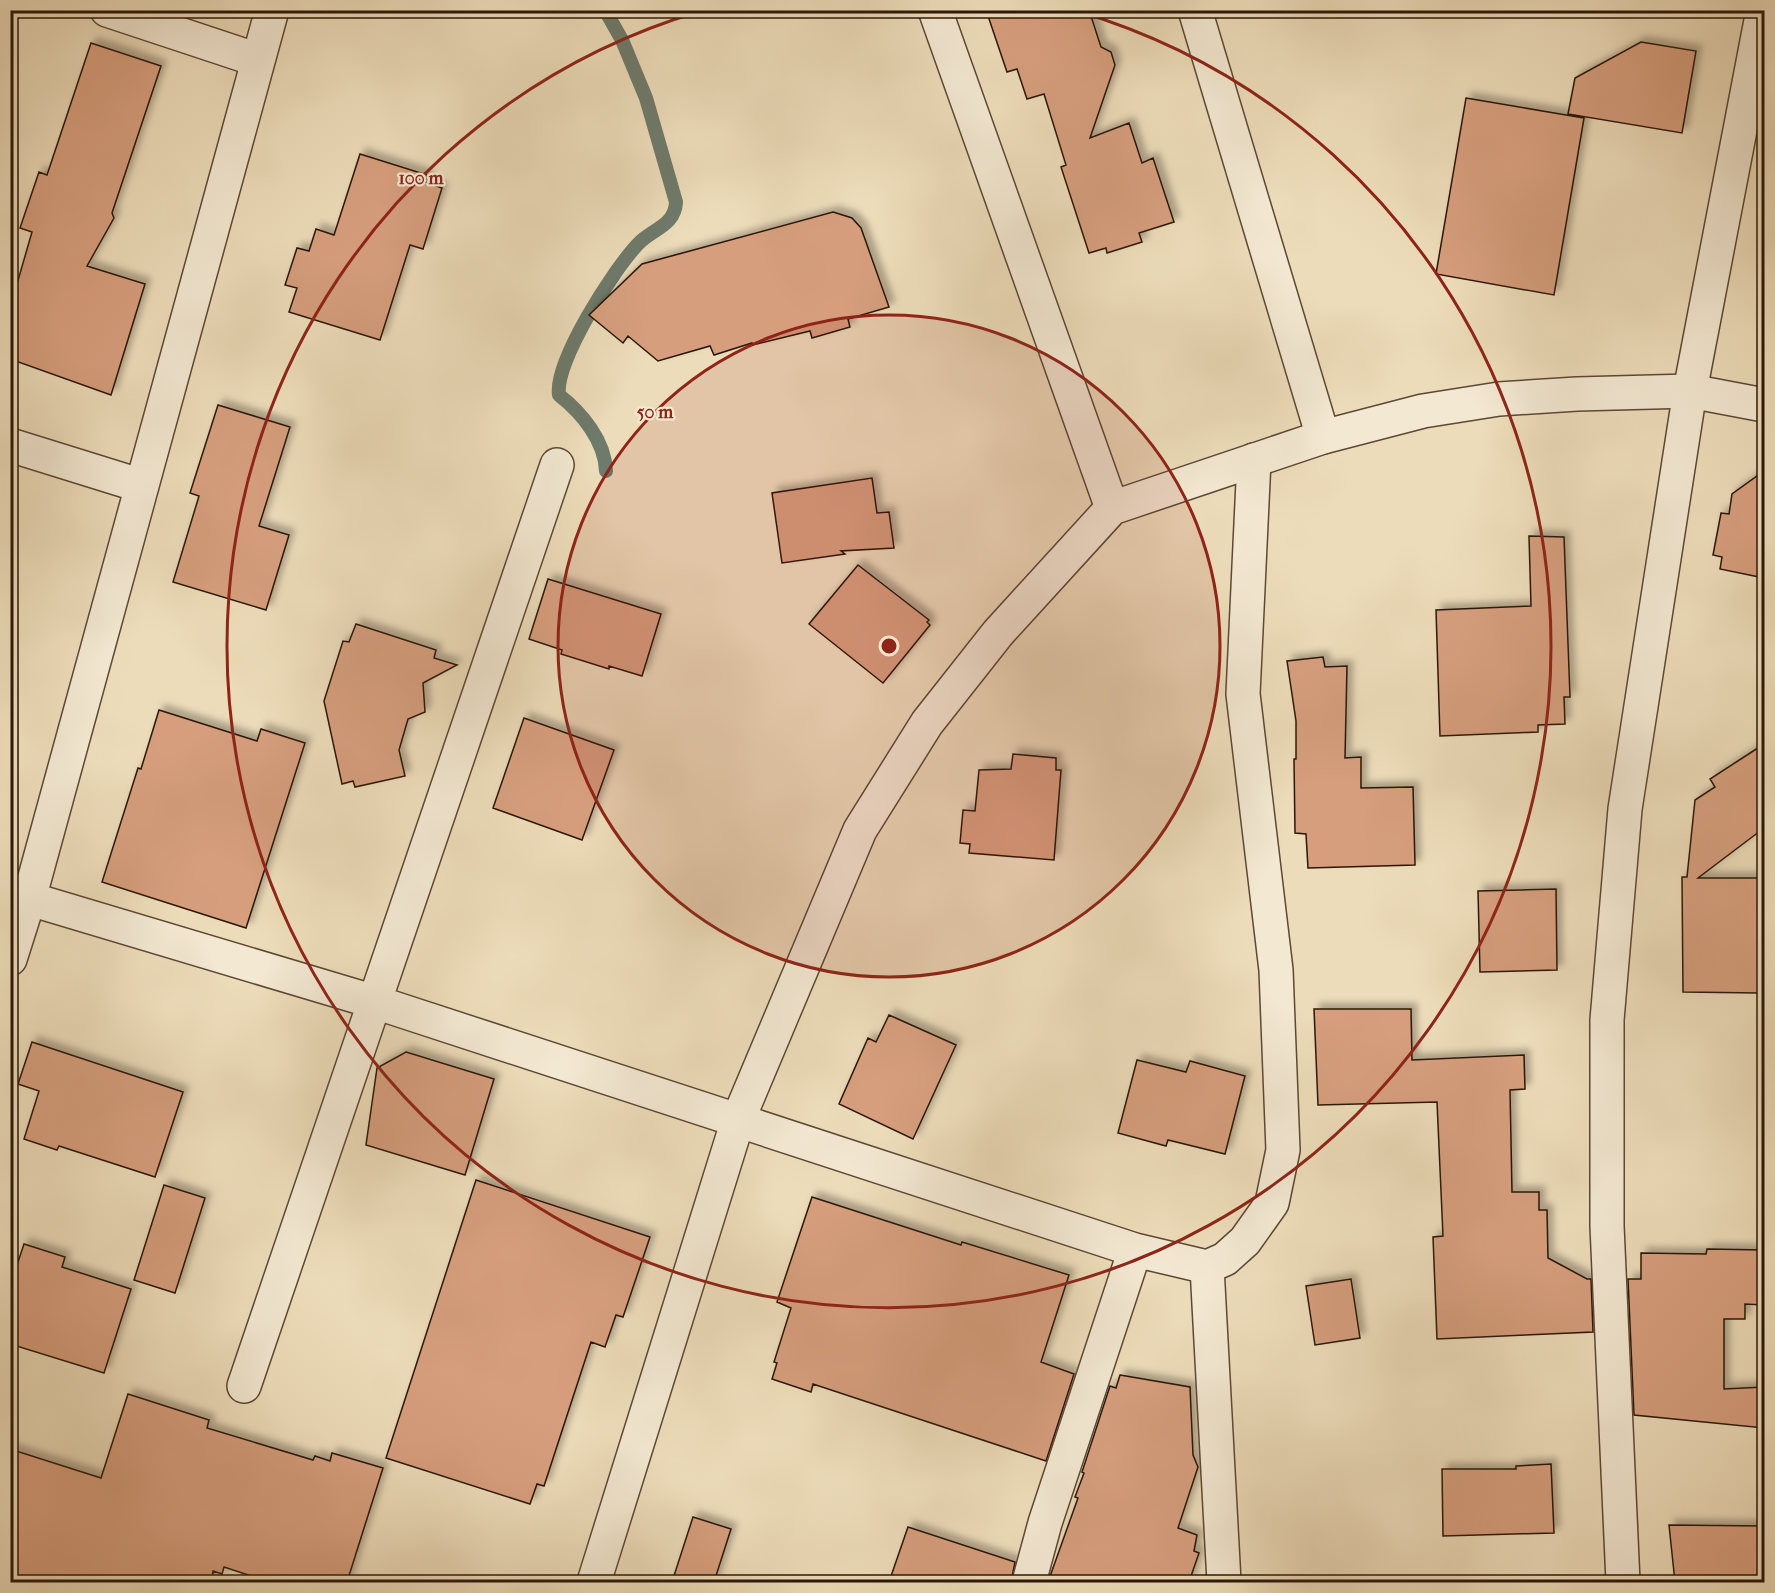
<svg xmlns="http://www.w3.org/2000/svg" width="1775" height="1593" font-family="'IM FELL French Canon',serif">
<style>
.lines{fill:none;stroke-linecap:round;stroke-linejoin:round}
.stream{stroke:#6e7a6b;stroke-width:14}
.building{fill:#d69e7d;stroke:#2b1707;stroke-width:1.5;filter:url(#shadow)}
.minor-casing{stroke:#5c4834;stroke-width:36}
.tertiary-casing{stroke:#5c4834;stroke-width:36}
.minor{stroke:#f3e8d2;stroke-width:33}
.tertiary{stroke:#f3e8d2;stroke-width:33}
.ring{fill:none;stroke:#8f2418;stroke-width:3}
.centre{fill:#8f2418;stroke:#f3e8d2;stroke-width:3}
.ring-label{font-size:18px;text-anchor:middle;font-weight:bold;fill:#8f2418;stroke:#f3e8d2;stroke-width:4.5;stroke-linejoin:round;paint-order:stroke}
</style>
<defs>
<filter id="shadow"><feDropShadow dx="5.5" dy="-5.5" stdDeviation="3" flood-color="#0004"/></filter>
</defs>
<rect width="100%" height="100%" fill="#eddcba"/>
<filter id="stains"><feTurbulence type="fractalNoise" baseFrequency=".00333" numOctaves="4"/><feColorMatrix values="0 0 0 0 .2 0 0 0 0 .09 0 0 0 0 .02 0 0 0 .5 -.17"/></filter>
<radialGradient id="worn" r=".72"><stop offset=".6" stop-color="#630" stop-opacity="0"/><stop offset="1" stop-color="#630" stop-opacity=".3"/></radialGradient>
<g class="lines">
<path class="stream" d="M605 10 622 40 646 98 676 202C675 226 652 229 638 244 614 269 554 362 559 395 582 413 605 441 606 471"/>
</g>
<path class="building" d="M986 10H1089L1101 47 1111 52 1115 65 1090 138 1129 123 1142 163 1153 158 1174 222 1139 233 1142 242 1107 253 1106 248 1089 253 1061 167 1066 165 1044 94 1027 99 1017 69 1007 72Z
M1641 42 1696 51 1682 133 1568 114 1575 78Z
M91 43 161 66 112 213 114 218 87 266 145 284 111 395 10 359V308L32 232 20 228 39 172 47 175Z
M1466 98 1584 118 1554 295 1436 274Z
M360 154 427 175 425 182 442 188 423 249 410 245 380 340 289 312 297 288 285 285 297 248 309 251 316 229 334 235Z
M833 212 852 218 861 228 889 307 848 319 850 327 812 338 810 331 753 345 752 343 714 355 710 346 658 361 628 336 623 343 589 315 642 264Z
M218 405 290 427 259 526 289 535 266 610 173 582 199 496 190 493Z
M1764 471V578L1720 569 1722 557 1713 555 1721 513 1729 514 1732 494Z
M872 478 877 513 889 512 894 548 841 551 845 554 782 563 772 493Z
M1529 536 1564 537 1570 697H1564L1565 724 1538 725V732L1440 736 1436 610 1531 606Z
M858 565 929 620 927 622 930 625 883 683 809 624Z
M548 579 661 614 642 676 609 666V669L561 654 562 650 529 639Z
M356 624 436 650 434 658 457 665 423 683 425 712 408 719 399 750 405 776 355 787 353 781 342 784 324 701 343 641 349 642Z
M1323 657 1325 667 1347 666 1345 758 1361 757V788L1413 787 1415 865 1308 868 1306 834 1295 833 1294 759H1296V721L1287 661Z
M159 710 257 741 261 729 305 743 246 928 102 882 138 768 141 769Z
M524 718 614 750 582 840 493 808Z
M1764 744V828L1698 878H1764V980H1760V993L1683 992 1682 877H1687L1695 800 1715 787 1710 779Z
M1013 754 1056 758V770H1061L1054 860 969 853 970 844 960 843 963 810 975 811 979 770 1011 769Z
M1556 889 1557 970 1480 972 1478 891Z
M1314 1009H1411L1412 1060 1524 1055 1525 1089 1510 1090 1512 1192H1539V1210H1547L1548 1258 1587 1279H1591L1593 1332 1437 1339 1433 1237 1443 1236 1437 1102 1318 1105Z
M889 1015 956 1045 913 1139 839 1104 868 1038 876 1042Z
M32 1042 183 1092 155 1177 59 1146 57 1150 24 1139 39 1091 18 1084Z
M406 1052 494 1079 465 1175 366 1145 377 1068Z
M1137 1060 1186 1072 1190 1061 1245 1076 1225 1154 1168 1140 1166 1146 1118 1133Z
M476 1180 650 1237 623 1317 616 1315 605 1347 591 1342 544 1486 537 1484 530 1504 386 1458Z
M164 1185 205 1198 175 1293 134 1280Z
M812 1197 961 1245 962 1242 1069 1275 1041 1362 1074 1374 1046 1461 813 1384 811 1392 772 1379 777 1363 774 1362 791 1308 777 1302Z
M24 1244 65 1257 62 1267 131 1289 104 1373 10 1344V1286Z
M1707 1249 1764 1250V1305L1745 1304V1319H1724V1389L1764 1387V1428L1634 1415 1628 1279H1641V1253L1706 1254Z
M1351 1279 1360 1338 1315 1345 1306 1286Z
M1120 1375 1190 1387 1193 1455 1198 1467 1178 1528 1197 1535 1194 1551 1199 1553 1189 1582H1048L1078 1498 1075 1497 1084 1473 1082 1472 1110 1386 1116 1388Z
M128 1394 209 1420 207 1428 313 1460 315 1456 330 1461 332 1453 383 1468 347 1582H269L224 1567 222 1574 213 1571 212 1582H10V1449L101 1478Z
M1551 1464 1554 1533 1443 1536 1442 1469H1516V1466Z
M693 1517 731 1529 714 1582H672Z
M1669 1525 1764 1526V1582H1675Z
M908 1527 1015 1562 1011 1582H889Z"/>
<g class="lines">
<defs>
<path id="minor" d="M107 10 258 60
M935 10 1112 508
M1195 10 1323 437
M10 445 142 486
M10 893 375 1002 1135 1250 1207 1267 1224 1582
M10 959 29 899 272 10
M1207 1267 1225 1259 1245 1241 1272 1203 1283 1150 1276 970 1243 694 1254 460
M244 1386 557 465
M1029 1582 1045 1523 1135 1250
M1623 1582 1607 1226V1020L1625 809 1690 391 1763 10"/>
<path id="tertiary" d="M594 1582 738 1120 860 830 927 723 998 633 1112 508 1323 437 1423 411 1499 399 1577 394 1690 391 1764 405"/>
</defs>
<use href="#minor" class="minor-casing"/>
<use href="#tertiary" class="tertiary-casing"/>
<use href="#minor" class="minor"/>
<use href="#tertiary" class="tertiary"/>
</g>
<circle cx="889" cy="646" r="331" fill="#8f2418" fill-opacity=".12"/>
<g class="ring">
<circle cx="889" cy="646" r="331"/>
<path d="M1077 11A662 662 0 1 1 701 11"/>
</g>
<circle cx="889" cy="646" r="9" class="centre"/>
<g class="ring-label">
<text x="421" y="184">100 m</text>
<text x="655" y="418">50 m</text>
</g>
<rect width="1775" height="1593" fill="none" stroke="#eddcba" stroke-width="36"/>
<rect x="12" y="12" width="1751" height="1569" fill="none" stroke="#2b1707" stroke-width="3"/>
<rect x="18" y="18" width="1739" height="1557" fill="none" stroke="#2b1707" stroke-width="1.5"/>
<rect width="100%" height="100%" filter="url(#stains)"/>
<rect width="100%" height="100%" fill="url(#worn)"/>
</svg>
